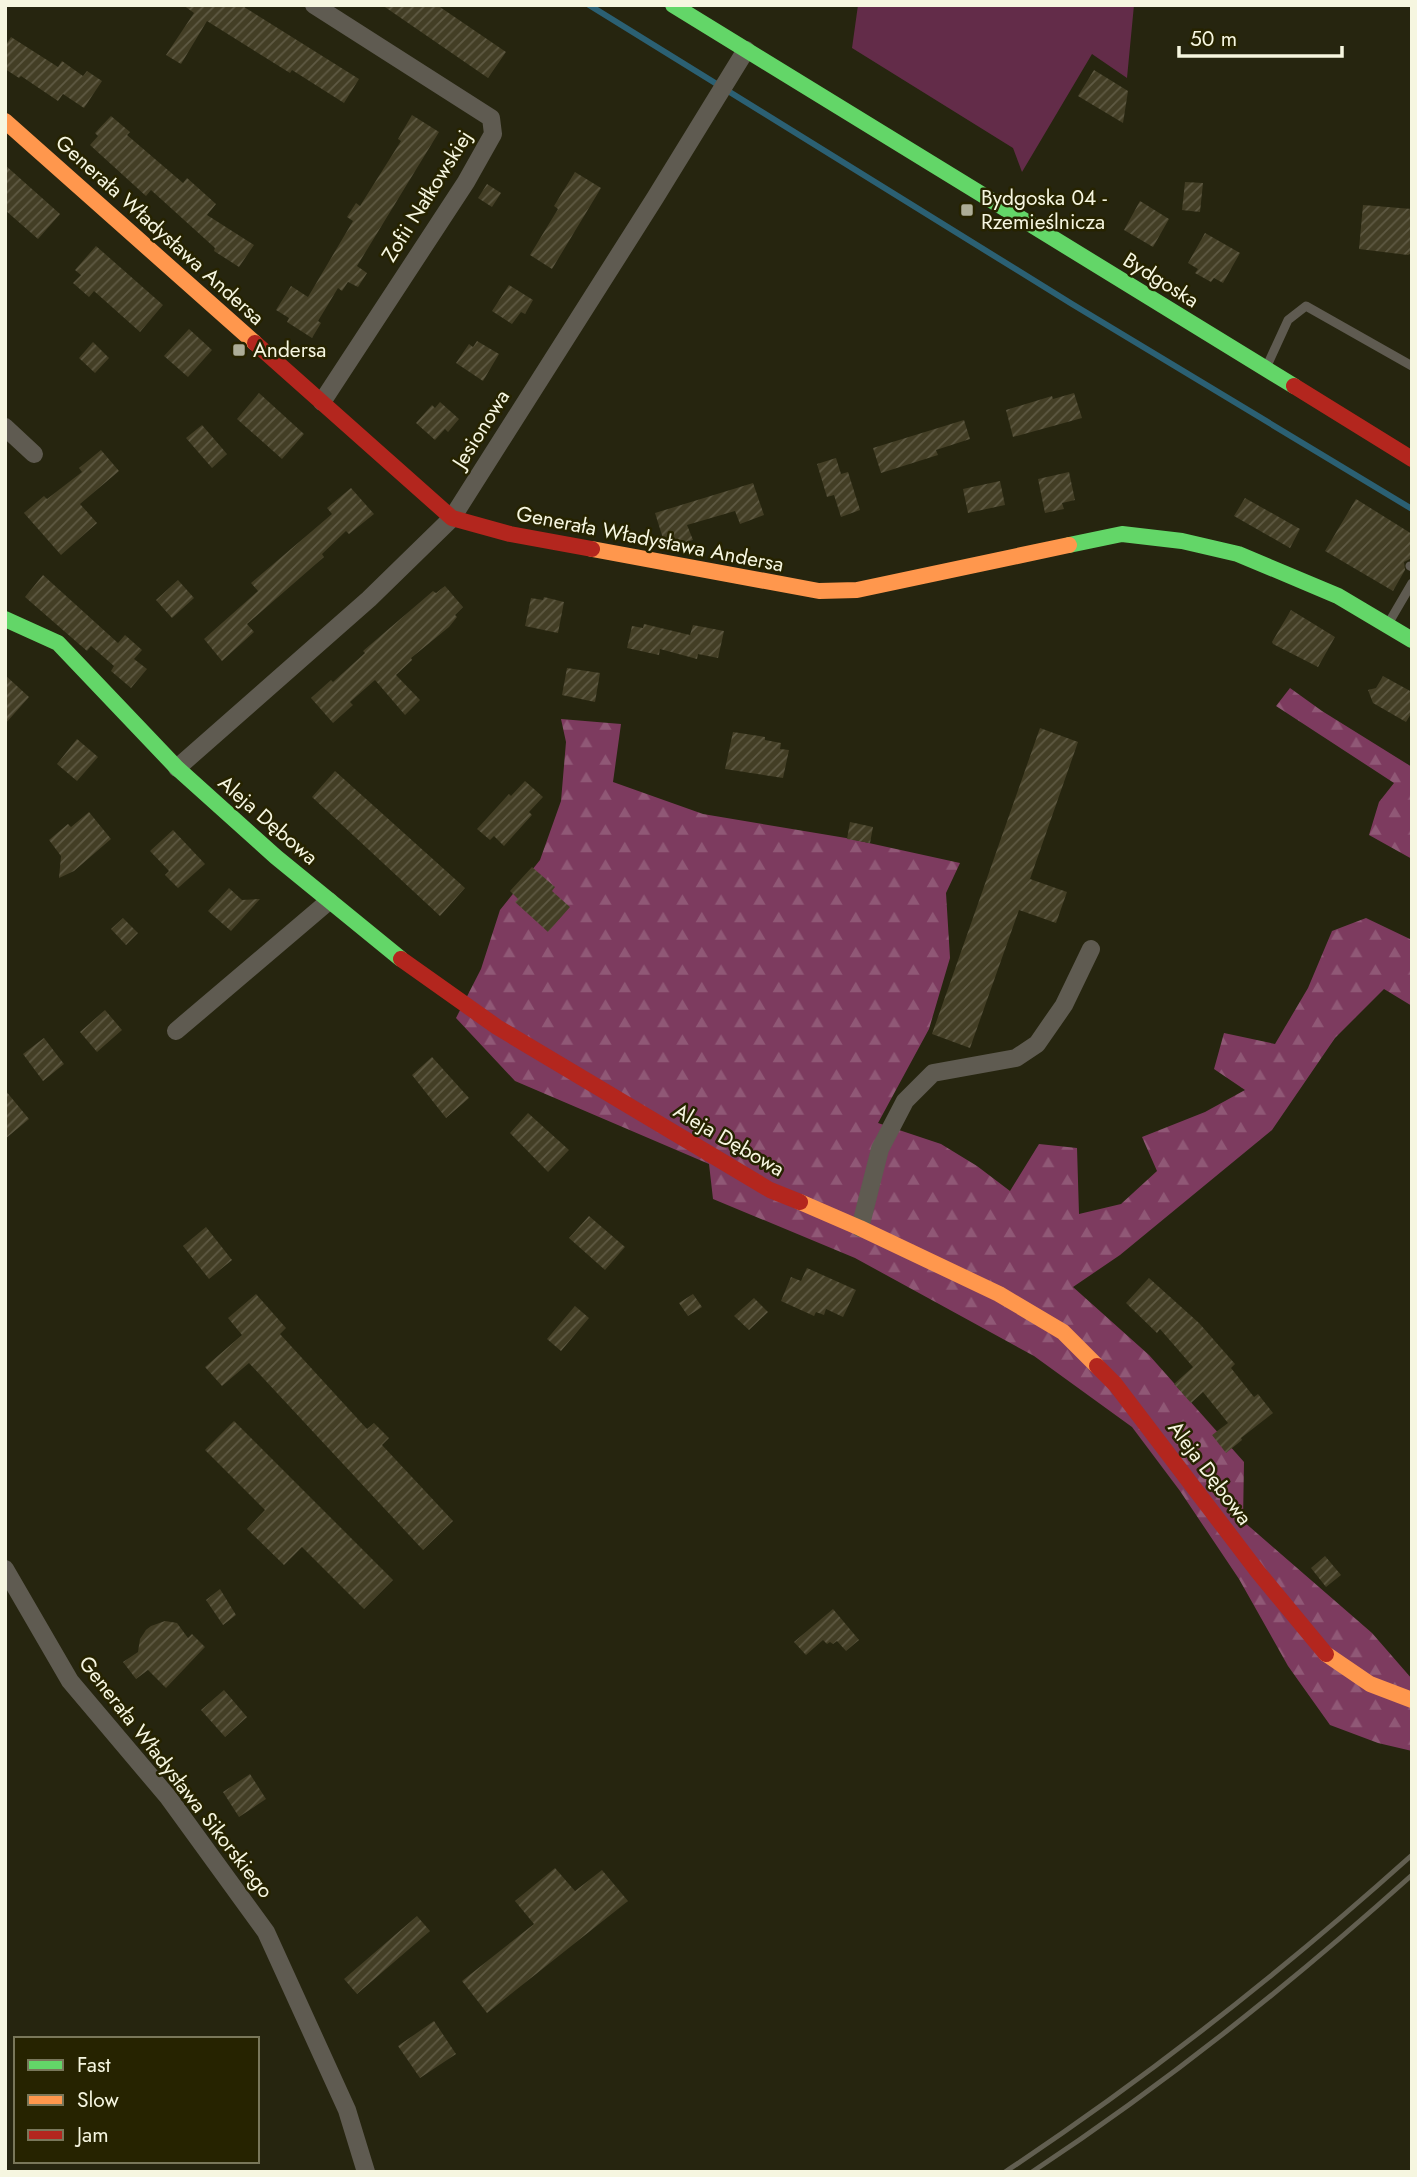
<svg xmlns="http://www.w3.org/2000/svg" width="1417" height="2177" font-family="Jost,sans-serif">
<style>
.forest{fill:url(#forest-firs)}
.garden{fill:#632c49}
.lines{fill:none;stroke-linecap:round;stroke-linejoin:round}
.stream{stroke:#2b6073;stroke-width:6}
.building{fill:url(#building-hatch)}
.lane{stroke:#5f5b51;stroke-width:9}
.street{stroke:#5f5b51;stroke-width:18}
.fast{stroke:#63d668;stroke-width:16}
.slow{stroke:#ff974d;stroke-width:16}
.jam{stroke:#b3261e;stroke-width:16}
.rail{stroke:#625f51;stroke-width:5}
.poi-dot{fill:#adad97;stroke:#262300;stroke-width:2.5}
.labels{text-anchor:middle;stroke-width:5;stroke-linejoin:round;paint-order:stroke}
.street-label{font-size:21px;fill:#f6f6e0;stroke:#262300}
.poi-label{font-size:21px;fill:#f6f6e0;stroke:#262300;text-anchor:start}
</style>
<defs>
<pattern id="forest-firs" width="22" height="20" patternUnits="userSpaceOnUse" patternTransform="scale(1.75)"><rect width="22" height="20" fill="#7d3b5f"/><path d="M5 1l3.5 6h-7zM16 11l3.5 6h-7z" fill="#905876"/></pattern>
<pattern id="building-hatch" width="6" height="6" patternUnits="userSpaceOnUse" patternTransform="scale(1.75)"><rect width="6" height="6" fill="#433e25"/><path d="M-1 1l2-2M0 6l6-6M5 7l2-2" fill="none" stroke="#5f5a44"/></pattern>
</defs>
<rect width="100%" height="100%" fill="#26250f"/>
<path class="forest" d="M1290 688 1322 711 1412 767V859L1369 835 1379 802 1394 783 1276 706Z
M561 719 621 724 613 782 703 814 846 838 960 863 946 893 950 958 929 1029 878 1123 941 1144 977 1166 1010 1191 1039 1144 1077 1148 1079 1214 1121 1204 1157 1171 1142 1137 1205 1112 1245 1090 1214 1069 1224 1033 1275 1044 1308 988 1332 931 1366 918 1412 940V1006L1384 989 1335 1038 1272 1130 1120 1255 1073 1287 1149 1355 1244 1462 1243 1521 1372 1633 1412 1679V1751L1378 1743 1330 1725 1288 1666 1239 1579 1180 1491 1132 1427 1034 1356 855 1258 713 1199 709 1164 515 1081 456 1018 481 969 500 910 540 860 561 801 566 742Z"/>
<path class="garden" d="M858 5H1134L1127 78 1092 54 1022 172 1013 148 852 48Z"/>
<g class="lines">
<path class="stream" d="M589 5 1072 304 1412 509"/>
</g>
<path class="building" d="M183 5H241L359 79 344 103 292 70 290 73 207 21 181 64 166 55 194 13Z
M382 5H437L506 52 488 78Z
M11 37 58 67 62 61 83 76 87 71 102 81 84 108 63 94 58 101 21 76 19 78 5 69V46Z
M1094 70 1128 91 1123 123 1078 96Z
M412 115 439 132 357 266 367 273 358 287 348 282 342 291 338 288 318 321 321 323 312 338 287 322 289 318 276 310 291 286 308 297 353 221 347 217 356 203 360 206 401 141 398 139Z
M111 116 130 132 127 135 183 183 187 178 216 204 207 215 254 245 239 267 214 251 215 248 151 190 146 196 90 145 98 136 95 133Z
M5 165 60 214 38 239 5 210Z
M575 172 601 188 552 269 530 255 558 209 554 206Z
M1185 182 1203 183 1200 212 1182 210Z
M487 184 501 193 492 207 478 198Z
M1140 201 1169 219 1153 247 1124 230Z
M1363 205 1412 209V253L1408 255 1359 249Z
M1205 233 1240 253 1223 283 1214 278 1211 282 1195 273 1198 269 1188 263Z
M96 246 163 305 140 332 94 291 89 297 73 283 81 275 75 270Z
M509 285 533 300 525 314 521 312 512 324 492 311Z
M189 329 212 350 188 377 164 356Z
M477 341 499 354 483 381 456 363 469 344 473 347Z
M93 342 109 358 95 373 79 358Z
M259 393 304 434 282 459 237 419Z
M1074 393 1082 418 1013 437 1006 410 1052 396 1053 399Z
M440 402 459 419 448 432 445 429 435 440 416 423 432 405 435 408Z
M964 420 970 439 936 450 938 455 881 473 873 448Z
M202 425 227 454 212 468 186 438Z
M101 450 119 471 80 504 97 523 61 555 24 513 44 496 47 499 82 472 79 468Z
M836 458 841 474 848 472 860 510 841 517 834 495 827 497 817 464Z
M1069 472 1075 500 1062 503 1064 509 1045 513 1038 479Z
M1000 481 1005 505 968 513 963 489Z
M753 483 764 515 740 524 735 511 687 525 693 540 666 548 655 513Z
M351 488 374 514 349 534 346 531 322 554 324 557 247 624 254 632 222 661 204 639 258 591 251 583 332 514 327 508Z
M1245 498 1300 529 1290 548 1234 516Z
M1356 499 1412 534V558L1404 562 1405 570 1393 591 1325 551Z
M43 575 118 643 125 635 142 650 134 659 147 669 131 688 111 671 114 666 91 646 87 651 25 597Z
M178 580 194 598 172 618 156 600Z
M445 586 463 607 455 615 457 617 449 627 411 658 412 660 396 675 420 700 405 715 375 680 350 702 353 705 333 723 311 698 331 680 333 682 365 653 363 651 433 591 436 593Z
M544 597 564 602 558 633 525 626 531 598 543 600Z
M1291 610 1335 637 1318 667 1273 644 1272 642Z
M644 624 690 635 693 625 724 631 718 658 698 654 697 659 660 649 659 655 627 648 632 626 643 628Z
M567 668 600 673 595 702 562 695Z
M5 675 29 697 5 724Z
M1383 676 1412 692V712L1406 722 1373 703 1368 690 1376 688Z
M1040 728 1078 742 1030 879 1067 892 1056 923 1019 910 970 1048 932 1034Z
M733 732 765 737V740L781 743 780 749 789 750 783 778 725 769Z
M77 739 98 757 77 781 57 764Z
M335 771 465 888 440 916 312 797Z
M525 781 543 797 529 812 532 815 504 846 494 836 490 840 477 829 509 794 511 796Z
M89 812 111 839 74 871 59 878 61 856 49 840 68 824 71 827Z
M850 822 873 827 870 843 847 839Z
M173 830 205 864 178 888 165 875 169 871 150 851Z
M532 867 555 887 552 891 570 907 548 932 515 902 518 899 510 891Z
M229 888 242 900 260 899 231 931 208 911Z
M123 918 138 933 126 945 111 929Z
M105 1010 122 1030 97 1052 80 1032Z
M44 1038 64 1064 43 1081 23 1054Z
M432 1057 469 1098 446 1118 412 1075Z
M5 1090 29 1119 5 1139Z
M528 1113 569 1150 548 1172 510 1133Z
M589 1216 625 1247 605 1270 569 1238Z
M206 1227 232 1260 209 1279 183 1246Z
M807 1268 856 1290 843 1317 826 1309 824 1315 816 1312 814 1316 781 1301 791 1277 801 1281Z
M1149 1278 1199 1323 1235 1364 1231 1368 1254 1397 1258 1394 1273 1413 1241 1438 1242 1440 1226 1453 1212 1435 1228 1423 1203 1392 1191 1403 1174 1384 1193 1367 1160 1329 1157 1333 1126 1303Z
M256 1294 286 1328 280 1334 367 1429 374 1423 389 1438 382 1445 453 1521 423 1550 249 1363 222 1386 205 1367 242 1335 228 1318Z
M693 1294 702 1307 688 1316 679 1303Z
M754 1298 768 1312 749 1330 734 1316Z
M575 1306 589 1318 561 1351 547 1339Z
M234 1421 393 1580 364 1609 302 1547 284 1565 247 1529 265 1510 205 1450Z
M1325 1556 1341 1575 1326 1587 1311 1568Z
M220 1589 236 1615 223 1625 206 1600Z
M833 1609 859 1640 846 1651 837 1641 833 1644 830 1642 827 1644 823 1640 806 1655 794 1642Z
M165 1621 177 1623 188 1638 192 1634 205 1647 166 1688 148 1670 136 1679 123 1662 138 1652 140 1639 146 1630 151 1626Z
M224 1690 247 1717 225 1737 201 1710Z
M250 1774 266 1799 239 1817 223 1792Z
M555 1868 575 1891 602 1870 628 1901 487 2013 462 1981 534 1924 515 1901Z
M417 1916 430 1931 357 1994 344 1979Z
M434 2021 456 2054 420 2078 398 2046Z"/>
<g class="lines">
<path class="lane" d="M1266 368 1288 320 1306 306 1412 366
M1410 566 1412 567
M1388 624 1412 583"/>
<path class="street" d="M314 5 491 118 493 134 466 182 322 402
M5 427 34 454
M177 768 369 599 452 518 655 198 746 50
M176 1031 329 901
M860 1228 880 1149 905 1101 933 1073 1016 1058 1037 1044 1064 1005 1091 949
M5 1569 70 1681 168 1797 266 1932 347 2110 366 2172"/>
<path class="fast" d="M673 5 1294 386
M1069 545 1122 534 1182 541 1238 554 1338 596 1412 640
M5 619 58 643 177 768 276 857 401 959"/>
<path class="slow" d="M5 121 255 343
M592 549 819 591 857 590 1069 545
M800 1202 860 1228 999 1294 1063 1332 1097 1366
M1326 1654 1370 1684 1412 1700"/>
<path class="jam" d="M255 343 452 518 510 534 592 549
M1294 386 1412 459
M401 959 497 1027 770 1190 800 1202
M1097 1366 1115 1384 1258 1572 1326 1654"/>
<path class="rail" d="M1005 2172C1148 2077 1284 1970 1412 1855
M1032 2172C1165 2084 1294 1981 1412 1875"/>
</g>
<g class="poi-dot">
<rect x="960" y="203" width="14" height="14" rx="3.5"/>
<rect x="232" y="343" width="14" height="14" rx="3.5"/>
</g>
<g class="labels">
<g class="street-label">
<text transform="translate(427 196) rotate(-58)" y="7">Zofii Nałkowskiej</text>
<text transform="translate(160 230) rotate(42)" y="7">Generała Władysława Andersa</text>
<text transform="translate(1161 280) rotate(32)" y="7">Bydgoska</text>
<text transform="translate(481 429) rotate(-58)" y="7">Jesionowa</text>
<text transform="translate(650 539) rotate(11)" y="7">Generała Władysława Andersa</text>
<text transform="translate(268 820) rotate(41)" y="7">Aleja Dębowa</text>
<text transform="translate(729 1140) rotate(30)" y="7">Aleja Dębowa</text>
<text transform="translate(1210 1473) rotate(53)" y="7">Aleja Dębowa</text>
<text transform="translate(176 1777) rotate(52)" y="7">Generała Władysława Sikorskiego</text>
</g>
<g class="poi-label">
<text x="981" y="205">Bydgoska 04 -<tspan x="981" dy="24">Rzemieślnicza</tspan></text>
<text x="253" y="357">Andersa</text>
</g>
</g>
<rect width="1417" height="2177" fill="none" stroke="#f6f6e0" stroke-width="14"/>
<rect x="14" y="2037" width="245" height="126" fill="#262300" stroke="#79775a" stroke-width="2"/>
<rect x="28" y="2060" width="35" height="10" fill="#63d668" stroke="#79775a" stroke-width="2"/>
<text x="77" y="2072" font-size="21" fill="#f6f6e0">Fast</text>
<rect x="28" y="2095" width="35" height="10" fill="#ff974d" stroke="#79775a" stroke-width="2"/>
<text x="77" y="2107" font-size="21" fill="#f6f6e0">Slow</text>
<rect x="28" y="2130" width="35" height="10" fill="#b3261e" stroke="#79775a" stroke-width="2"/>
<text x="77" y="2142" font-size="21" fill="#f6f6e0">Jam</text>
<path d="M1179 46v10h163v-10" fill="none" stroke="#f6f6e0" stroke-width="3.5"/>
<text x="1190" y="46" font-size="21" fill="#f6f6e0" stroke="#262300" stroke-width="5" paint-order="stroke">50 m</text>
</svg>
